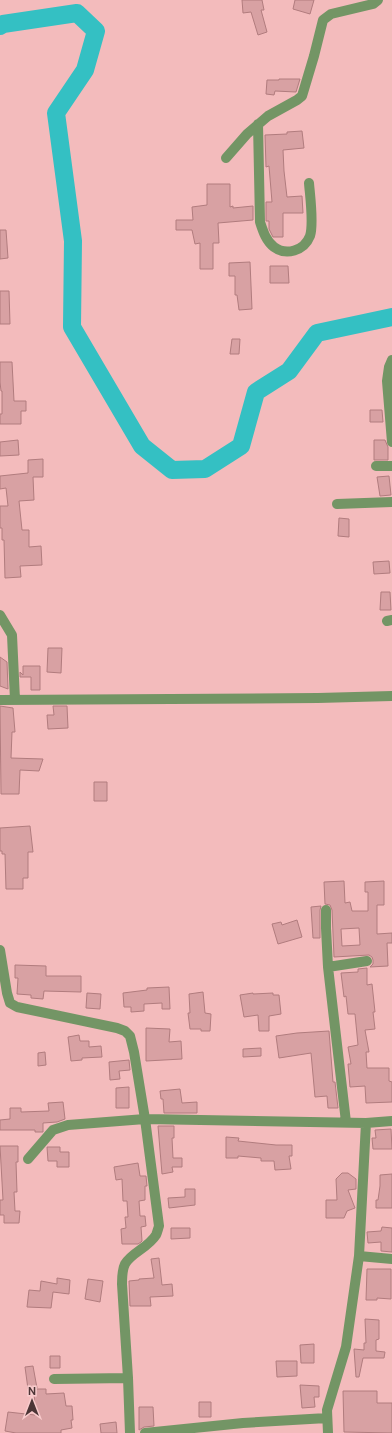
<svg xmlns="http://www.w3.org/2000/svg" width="392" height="1433" font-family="'DM Sans',sans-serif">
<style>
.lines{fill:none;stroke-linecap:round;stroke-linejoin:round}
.river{stroke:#34c0c3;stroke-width:18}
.building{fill:#d8a1a3;stroke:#b17c7e;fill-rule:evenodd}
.minor{stroke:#739565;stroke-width:10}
</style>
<rect width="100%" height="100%" fill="#f3bbbc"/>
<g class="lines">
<path class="river" d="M0 26 3 24 77 13 96 31 85 70 56 113 73 241 72 327 142 446 172 470 205 469 241 446 256 392 289 371 317 333 392 317"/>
</g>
<path class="building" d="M242 0H262L264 10H261L267 32 258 35 251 12 243 13Z
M295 0H314L310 14 293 9Z
M279 79H300L296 92 275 91 274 95 266 94 267 80H279Z
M302 131 304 148 283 150 284 171 287 197 302 196 303 213H283V237H273L269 229V221H266V202H272L269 166 266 167 265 135 287 134V132Z
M207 184H230V207L233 206V208L253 206V220L218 223 219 243H213V269H200V243L195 244 192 230H176V220H193L192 207 207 205Z
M0 230H6L8 258 0 259Z
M250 262 252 309 239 310 237 295H235V276H229V263Z
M270 266H288L289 283H270Z
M0 291H9L10 324H0Z
M232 339H240L239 354H230Z
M0 362H12L14 401H26V411H21V424H0V414H2V391H1L0 382Z
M370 410H382L383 422H370Z
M18 440 19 455 0 456V442Z
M374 440H385L388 447V460H374Z
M43 459V477H33L34 500 19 501 22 530H29V547L41 546 42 565 20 566 21 577 5 578 4 540H2V528H0V506H8L6 488 0 489V476L28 473V460Z
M389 476 391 495 380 496 377 477Z
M339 518 349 519V537L338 536Z
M389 561 390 573 374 574 373 562Z
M381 592H390L391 610H380Z
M48 648H62L61 673 47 672Z
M0 657 7 662 8 689 0 686Z
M23 666H40V690H31V677H20V672L23 675Z
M0 706 13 708 15 732H12L11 758 43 759 39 771 20 770 19 794H1Z
M53 706H67L68 728 48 729 47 715H54Z
M94 782H107V801H94Z
M30 826 33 852H28V878H23V889H6L5 854H2V851H0V828Z
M344 881 345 903 350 902 352 911H368V892H365V882L384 881V905H377V934L392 933V943H387L388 966 370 967 373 964V960L372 957 369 955 334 957 332 910 330 905 325 904 324 882ZM359 928 360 945 342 946 341 929Z
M321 906 320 910V938H313L311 907Z
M297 920 302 937 278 944 272 924 281 922 282 925Z
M15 965 46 966V976H81V992L44 991 43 999 31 998V995L17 994 18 978H15Z
M367 968V985L372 984 375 1012H373L375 1029 365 1030 369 1052H366L367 1068H389V1081L392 1082V1102L366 1103 365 1086 350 1087 348 1064H351L348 1047 358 1045 355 1014H348L346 996 344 997 341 973 358 972V969Z
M169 987 170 1009H162V1003L144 1004V1011L131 1012V1007H124L123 993 147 990V988Z
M203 992 205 1013 211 1014 210 1031H201V1029H190L188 1013H190L189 994Z
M87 993 101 994 100 1009 86 1008Z
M253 993V994L273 993V995H279L281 1014 269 1016V1031H259L258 1015 244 1017 240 995Z
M146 1028 170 1029 169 1042 181 1041 182 1059 146 1061Z
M329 1031 333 1082H335L338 1108H328L327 1096 315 1097 311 1053 279 1058 276 1036 297 1033Z
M79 1035 80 1041H89V1047L101 1046 102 1057 82 1058V1060L71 1061 68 1037Z
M261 1048V1056L243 1057V1049Z
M45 1052 46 1065 38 1066V1053Z
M129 1060 130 1070 119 1071 120 1079 110 1080 109 1062Z
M129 1087V1108H116V1088Z
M180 1089 182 1103 197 1102V1113H164L163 1099H161L160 1091Z
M63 1102 65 1119 57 1122 43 1123V1132H35V1130H0V1120L10 1119V1108H21V1112L49 1111 48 1103Z
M158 1126H174V1138H172L173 1158H182V1167H172L173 1172 162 1174Z
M391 1129 392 1149H373L372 1138H376L375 1130Z
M226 1137 239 1138 238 1141 276 1145H292V1156H289L291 1169 275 1170 274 1161H261V1158L238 1156V1158H226Z
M0 1146H18V1162H16L17 1192H14L15 1211H20L19 1223H4V1215H0V1200H3Z
M47 1147H60V1152H69V1167H57V1161H48Z
M138 1163 140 1176H146L147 1186H145V1200L139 1201 140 1216H145L146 1226 141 1227 142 1241 141 1242 138 1244H122L121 1229 126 1228 125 1217H128L127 1201H123L122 1179 116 1180 114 1167Z
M342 1173H348L356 1179V1189L348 1190 355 1208 347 1211 344 1218H326V1200H337L336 1179Z
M392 1174V1208H376V1200H378L380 1186V1175Z
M185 1189H195V1205L169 1208 168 1198 185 1197Z
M382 1227 392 1228V1252L381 1251V1242L368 1243 367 1232 381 1231Z
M171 1228H190V1238L171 1239Z
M159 1258 162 1285 172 1284 173 1296 150 1297 151 1306H130L129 1281 139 1280V1279L154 1278 151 1259Z
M367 1269H391V1299L377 1298V1300H366Z
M57 1278 70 1280 69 1294 53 1292 51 1308 27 1307 29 1290 40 1291 41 1281 57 1284Z
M88 1279 103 1281 100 1302 85 1299Z
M365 1319 379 1320V1339L376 1340V1351L385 1352 384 1358H363L359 1377H356L354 1349 364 1350V1343H366Z
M314 1344V1363H301L300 1345Z
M50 1356H60V1368H50Z
M276 1361H297V1376L277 1377Z
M33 1366 37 1388 28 1389 25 1367Z
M300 1385 319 1386V1397H314L315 1407 302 1408Z
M34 1389H46V1394L64 1393 66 1406H72L73 1420H71L72 1428 61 1430V1433H16L5 1431 8 1412 35 1415Z
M343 1391H377V1403H392V1433L344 1432Z
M199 1402H211V1417H199Z
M139 1407H153L154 1426 144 1427 139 1430Z
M116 1422 117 1433H101L100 1424Z"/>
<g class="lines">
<path class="minor" d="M258 124 260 222C263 231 266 241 274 247 286 256 304 251 310 236 314 224 310 196 309 183
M226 158 247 134 268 116 297 100 302 96 314 56 323 20 331 14 373 4 378 0
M392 360 389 367 387 381 392 442
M376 466H392
M337 504 392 502
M0 615 12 635 15 700
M387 621 392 620
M0 700 318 698 392 696
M326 910V928L328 967 346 1122
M0 950 7 993 10 1003 17 1007 117 1028 125 1031 130 1036 134 1052 145 1119 159 1226C158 1229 157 1233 156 1235 148 1248 132 1252 125 1264 122 1270 122 1277 122 1284L128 1378 130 1433
M328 967 367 961
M28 1159 53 1130 68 1125 145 1119 366 1123 392 1121
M359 1256 392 1259
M54 1379 128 1378
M145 1433 243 1423 327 1418
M328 1433 327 1410 346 1347 359 1256 366 1123"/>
</g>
<g transform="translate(32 1401)" stroke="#f9cbcc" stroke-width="3" paint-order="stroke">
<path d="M0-3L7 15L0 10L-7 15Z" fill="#4c3536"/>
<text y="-6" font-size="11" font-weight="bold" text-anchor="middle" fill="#4c3536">N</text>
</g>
</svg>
